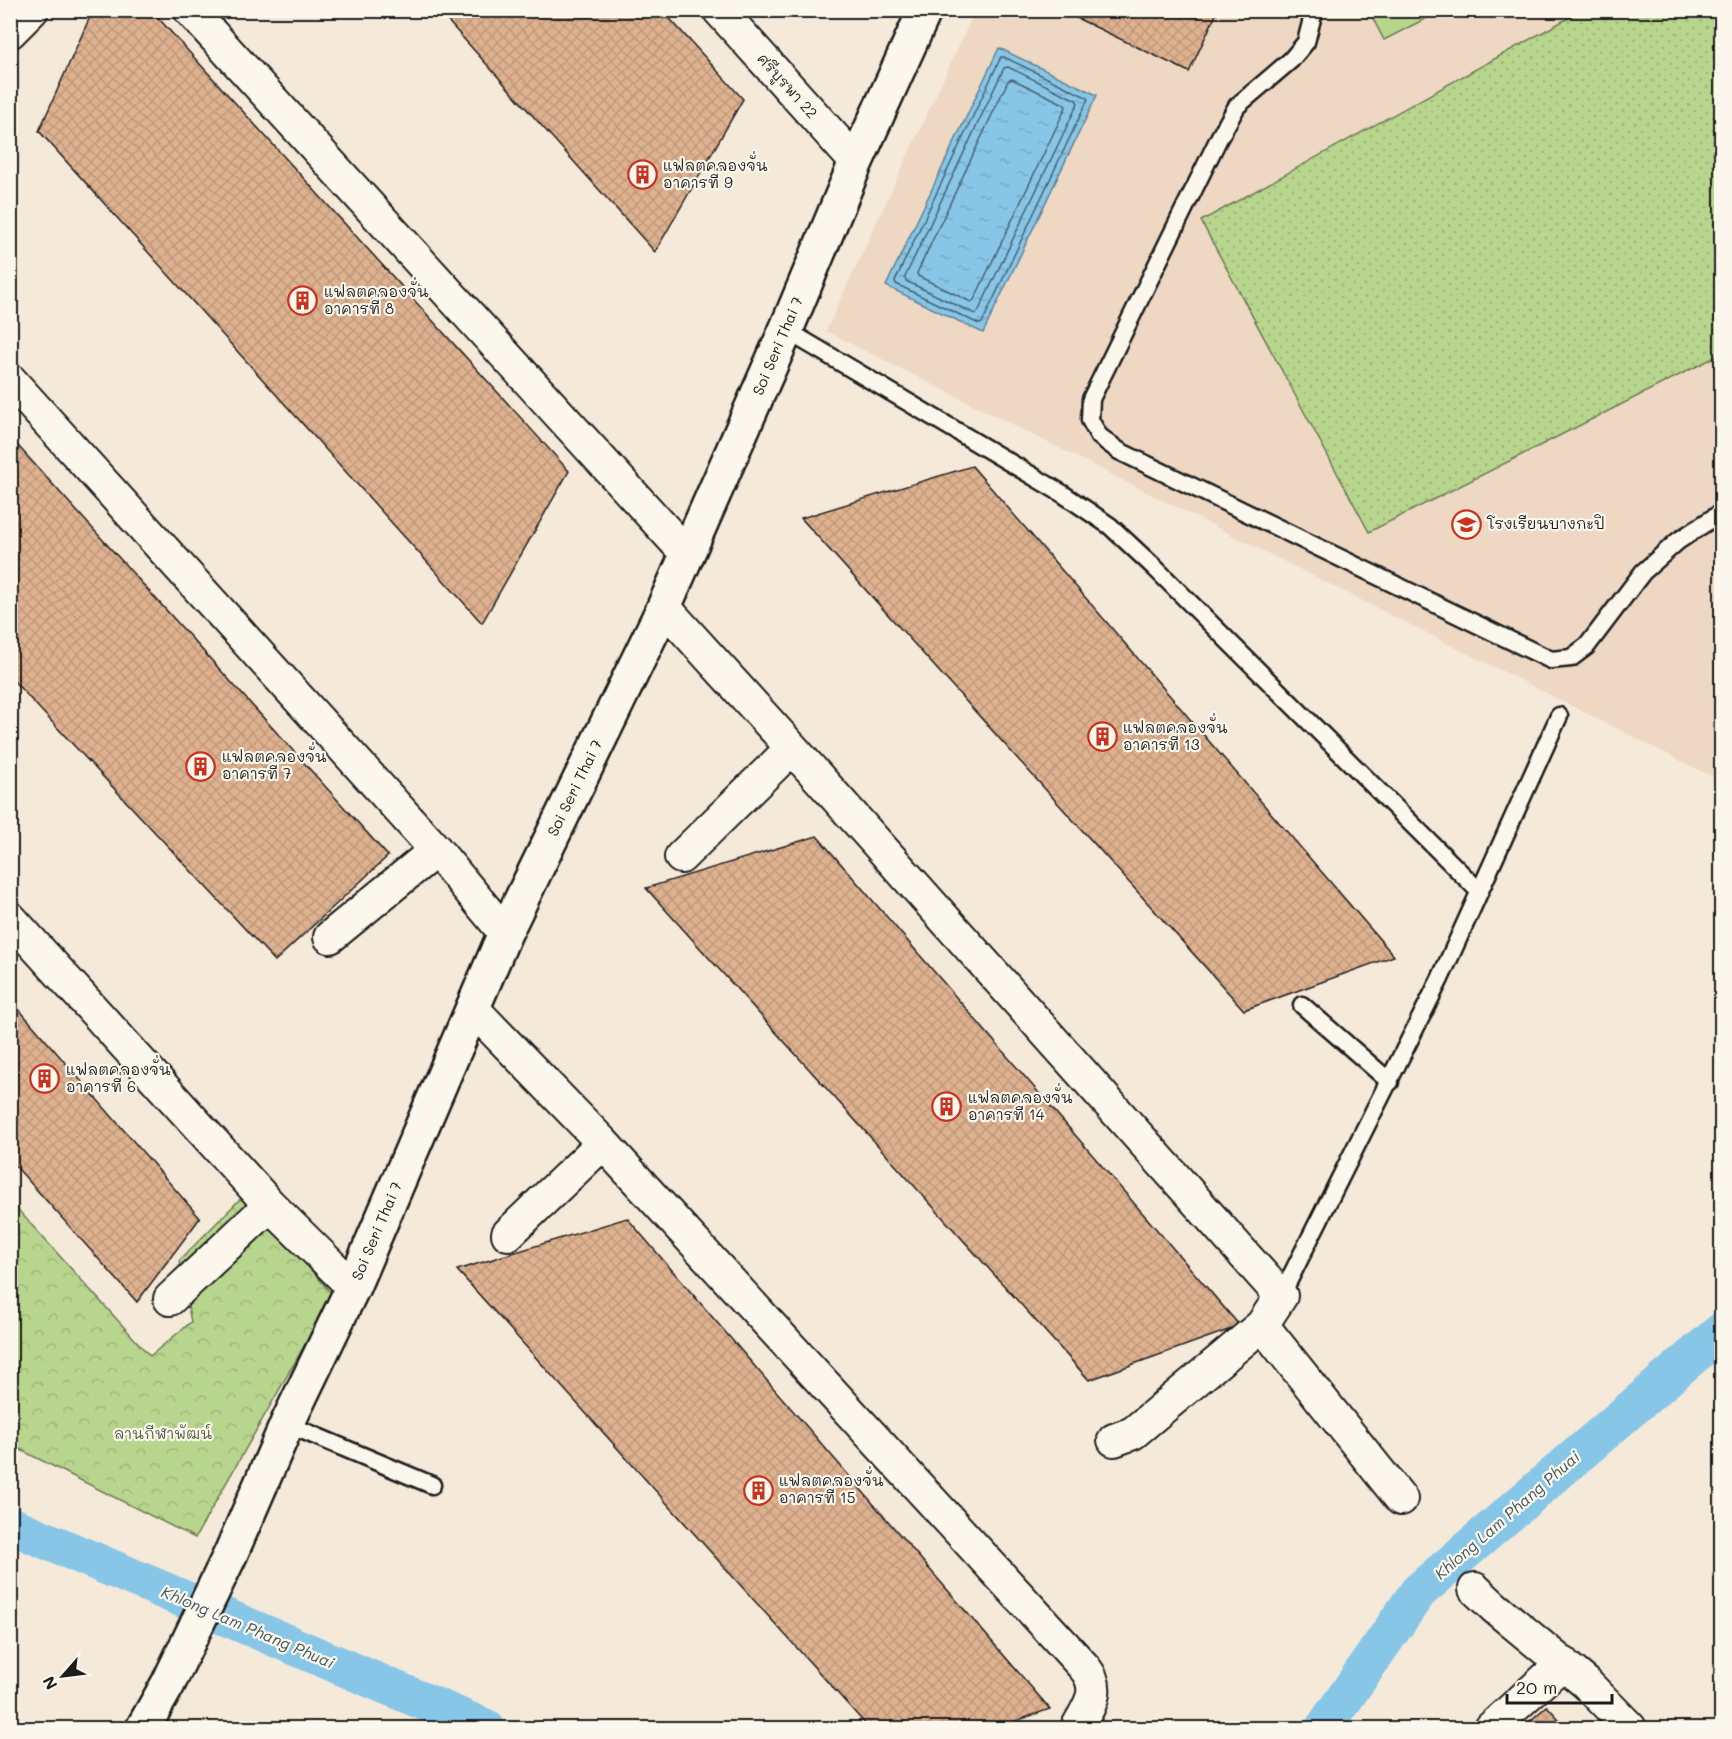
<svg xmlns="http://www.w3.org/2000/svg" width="1732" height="1739" font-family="Mali,'Playpen Sans Thai',sans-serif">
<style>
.built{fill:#eed8c3}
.grass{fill:url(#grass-dots);stroke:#6a7854;stroke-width:1.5}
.park{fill:url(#park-crowns);stroke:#6a7854;stroke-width:1.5}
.garden{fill:#b8d58d;stroke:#6a7854;stroke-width:1.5}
.water{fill:url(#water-ripples);stroke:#5d8296;stroke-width:1.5}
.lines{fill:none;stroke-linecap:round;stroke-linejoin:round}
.shore{stroke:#47606e;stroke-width:1.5}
.canal{stroke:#88c6e8;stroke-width:38}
.building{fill:url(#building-cross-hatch);stroke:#1c1c1c;stroke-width:1.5}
.lane-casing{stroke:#1c1c1c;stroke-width:21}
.street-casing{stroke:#1c1c1c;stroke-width:36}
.secondary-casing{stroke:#1c1c1c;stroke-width:38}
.lane{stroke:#fbf7ec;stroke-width:16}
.street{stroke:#fbf7ec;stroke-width:32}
.secondary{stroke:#fbf7ec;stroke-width:33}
.labels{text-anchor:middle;stroke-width:4.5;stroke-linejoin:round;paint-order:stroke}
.street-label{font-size:15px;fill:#1c1c1c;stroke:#fbf7ec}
.poi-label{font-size:15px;fill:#1c1c1c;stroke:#fbf7ec;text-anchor:start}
.park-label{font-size:15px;fill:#535d44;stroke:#fbf7ec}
.water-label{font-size:16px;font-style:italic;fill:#425863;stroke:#fbf7ec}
</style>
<defs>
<pattern id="grass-dots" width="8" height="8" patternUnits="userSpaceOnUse" patternTransform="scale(1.5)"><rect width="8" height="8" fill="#b8d58d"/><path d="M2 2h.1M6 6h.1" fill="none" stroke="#9eb679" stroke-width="1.8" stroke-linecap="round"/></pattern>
<pattern id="park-crowns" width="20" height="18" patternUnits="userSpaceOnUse" patternTransform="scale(1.5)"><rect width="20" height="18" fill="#b8d58d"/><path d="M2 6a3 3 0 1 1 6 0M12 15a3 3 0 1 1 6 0" fill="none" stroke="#9eb679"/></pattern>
<pattern id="water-ripples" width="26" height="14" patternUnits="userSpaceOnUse" patternTransform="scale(1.5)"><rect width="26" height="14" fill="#88c6e8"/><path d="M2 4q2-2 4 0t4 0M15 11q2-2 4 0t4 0" fill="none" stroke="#75aac6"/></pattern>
<pattern id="building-cross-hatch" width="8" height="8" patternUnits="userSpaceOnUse" patternTransform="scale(1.5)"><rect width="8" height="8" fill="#deb18f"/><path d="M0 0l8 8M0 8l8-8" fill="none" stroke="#be987b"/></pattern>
</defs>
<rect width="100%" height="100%" fill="#f5e9d9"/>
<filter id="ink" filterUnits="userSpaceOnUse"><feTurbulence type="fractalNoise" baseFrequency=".0167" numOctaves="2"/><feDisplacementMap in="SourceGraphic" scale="12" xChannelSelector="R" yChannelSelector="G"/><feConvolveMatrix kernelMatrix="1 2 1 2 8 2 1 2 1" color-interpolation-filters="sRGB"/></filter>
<g filter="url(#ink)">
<path class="built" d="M975 11H1721V781L826 331Z"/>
<path class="grass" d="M1581 11H1721V354L1369 532 1201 221Z"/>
<path class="park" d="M245 1194 333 1295 195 1538 11 1445 10 1201 150 1356 191 1322 179 1261Z"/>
<path class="garden" d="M1369 11H1440L1384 40Z"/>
<path class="water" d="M999 48 1097 95 983 333 886 286Z"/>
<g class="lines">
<path class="shore" d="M1001 57H1004L1086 97 1088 99 982 323 979 324 896 284 895 281Z
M1008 67 1076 100 1078 103 978 312 975 314 906 281 905 277 1004 68Z
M1012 79 1064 104 1066 107 974 300 971 302 918 276 917 273 1008 81Z"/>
<path class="canal" d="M10 1525 486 1728
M1324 1728 1418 1592 1722 1331"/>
</g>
<path class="building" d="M93 10H151L569 471 482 623 39 131Z
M438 10H662L743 99 655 252Z
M1060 10H1218L1189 72Z
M10 437 388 856 275 961 10 677Z
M972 466 1394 956 1244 1010 801 518Z
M817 836 1240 1326 1089 1380 646 888Z
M10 999 200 1218 137 1302 10 1160Z
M627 1218 1050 1709 996 1728H869L457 1270Z
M1547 1706 1567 1728H1522Z"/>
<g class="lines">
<defs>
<path id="lane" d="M1312 10 1313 15 1306 42 1291 60 1237 106 1219 138 1091 399 1090 420 1099 436 1119 451 1551 660 1571 658 1587 646 1643 572 1678 541 1722 512
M786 330 1063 494 1110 526 1155 568 1479 891
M1302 1005 1390 1082
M1281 1296 1440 979 1559 716
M287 1424 432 1485"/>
<path id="street" d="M190 10 687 554
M719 10 856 162
M10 32 32 10
M10 380 436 850 505 933
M664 607 792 748 1281 1296 1262 1325 1133 1433 1114 1440
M681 857 792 748
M10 918 270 1205 353 1287
M330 937 436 850
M473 1009 603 1143 1084 1667C1103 1690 1089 1706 1077 1728
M508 1234 603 1143
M170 1299 270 1205
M1262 1325 1401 1499
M1475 1589 1494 1607 1586 1683 1630 1728
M1491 1728 1563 1663"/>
<path id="secondary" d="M143 1728 168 1684 231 1553 287 1424 353 1287 505 933 664 607 786 330 856 162 925 10"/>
</defs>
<use href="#lane" class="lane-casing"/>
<use href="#street" class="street-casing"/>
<use href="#secondary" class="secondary-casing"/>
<use href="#lane" class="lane"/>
<use href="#street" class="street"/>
<use href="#secondary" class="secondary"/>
</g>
</g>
<defs>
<symbol id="building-ring" viewBox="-11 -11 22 22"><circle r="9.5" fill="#fbf7ec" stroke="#c8321e" stroke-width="1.5"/><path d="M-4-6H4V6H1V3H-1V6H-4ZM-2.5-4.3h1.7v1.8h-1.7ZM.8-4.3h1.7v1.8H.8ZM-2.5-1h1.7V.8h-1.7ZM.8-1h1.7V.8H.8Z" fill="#c8321e"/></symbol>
<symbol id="school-ring" viewBox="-11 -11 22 22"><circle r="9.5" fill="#fbf7ec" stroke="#c8321e" stroke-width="1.5"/><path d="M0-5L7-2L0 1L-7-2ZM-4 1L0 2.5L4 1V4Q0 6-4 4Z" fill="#c8321e"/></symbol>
</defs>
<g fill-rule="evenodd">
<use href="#building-ring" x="626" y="158" width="33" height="33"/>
<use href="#building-ring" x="286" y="284" width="33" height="33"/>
<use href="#school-ring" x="1450" y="508" width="33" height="33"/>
<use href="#building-ring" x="1086" y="720" width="33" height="33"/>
<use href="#building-ring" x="184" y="750" width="33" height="33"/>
<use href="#building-ring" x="28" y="1062" width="33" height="33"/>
<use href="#building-ring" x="930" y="1090" width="33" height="33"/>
<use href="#building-ring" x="742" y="1474" width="33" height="33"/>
</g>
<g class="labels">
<g class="street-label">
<text transform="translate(787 86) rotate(48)" y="5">ศรีบูรพา 22</text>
<text transform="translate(778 346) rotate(-67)" y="5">Soi Seri Thai 7</text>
<text transform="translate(575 788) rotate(-64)" y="5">Soi Seri Thai 7</text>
<text transform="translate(377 1231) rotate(-67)" y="5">Soi Seri Thai 7</text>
</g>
<g class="poi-label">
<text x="663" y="171">แฟลตคลองจั่น<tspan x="663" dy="17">อาคารที่ 9</tspan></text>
<text x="324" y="297">แฟลตคลองจั่น<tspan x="324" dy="17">อาคารที่ 8</tspan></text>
<text x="1487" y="529">โรงเรียนบางกะปิ</text>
<text x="1123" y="733">แฟลตคลองจั่น<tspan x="1123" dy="17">อาคารที่ 13</tspan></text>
<text x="222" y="762">แฟลตคลองจั่น<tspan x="222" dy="17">อาคารที่ 7</tspan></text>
<text x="66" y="1075">แฟลตคลองจั่น<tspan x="66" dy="17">อาคารที่ 6</tspan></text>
<text x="968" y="1103">แฟลตคลองจั่น<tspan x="968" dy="17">อาคารที่ 14</tspan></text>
<text x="779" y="1486">แฟลตคลองจั่น<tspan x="779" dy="17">อาคารที่ 15</tspan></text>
</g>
<g class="park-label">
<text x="163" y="1439">ลานกีฬาพัฒน์</text>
</g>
<g class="water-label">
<text transform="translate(1507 1515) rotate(-41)" y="6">Khlong Lam Phang Phuai</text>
<text transform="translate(248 1627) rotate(23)" y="6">Khlong Lam Phang Phuai</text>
</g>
</g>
<rect width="1732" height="1739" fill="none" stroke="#fbf7ec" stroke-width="36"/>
<rect x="18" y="18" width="1696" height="1703" fill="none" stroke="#1c1c1c" stroke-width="2" filter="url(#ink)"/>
<g transform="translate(63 1676) rotate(242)" stroke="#fbf7ec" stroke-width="4.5" paint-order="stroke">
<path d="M0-4.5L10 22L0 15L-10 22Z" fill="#1c1c1c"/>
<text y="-9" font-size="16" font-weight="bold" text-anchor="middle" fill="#1c1c1c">N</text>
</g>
<path d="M1507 1694v9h105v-9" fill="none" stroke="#1c1c1c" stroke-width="3"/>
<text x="1516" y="1694" font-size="18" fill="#1c1c1c" stroke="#fbf7ec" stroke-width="4.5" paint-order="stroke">20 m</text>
</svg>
